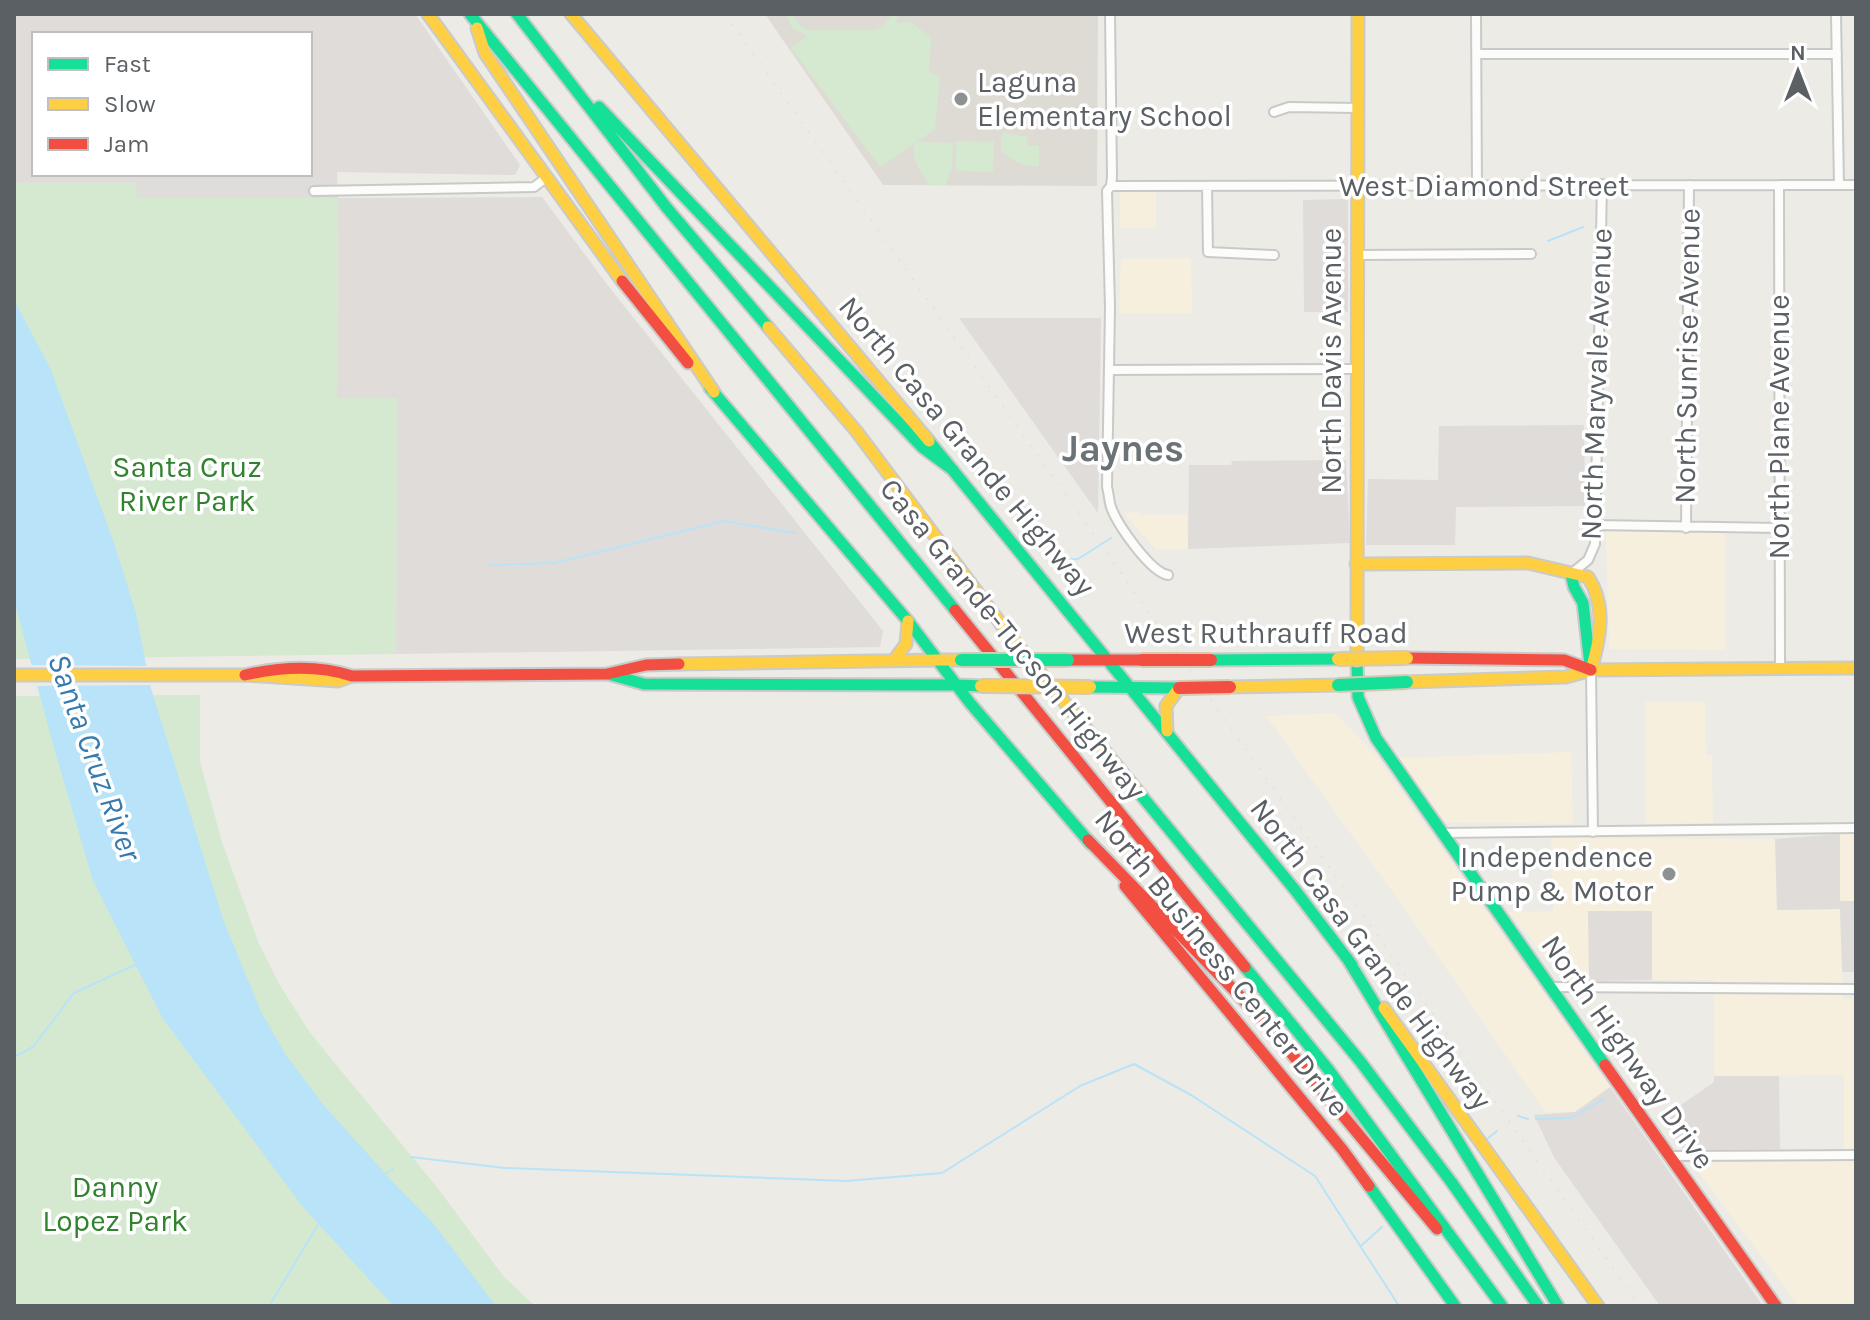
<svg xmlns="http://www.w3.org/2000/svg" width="1870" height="1320" font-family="Karla,sans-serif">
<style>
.commercial{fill:#f6efde}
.industrial{fill:#dfdcd9;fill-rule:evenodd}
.education{fill:#dedbd5}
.green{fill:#d4e9d0}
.water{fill:#b9e3f8}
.pier{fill:#ecebe6}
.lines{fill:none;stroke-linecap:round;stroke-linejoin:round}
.stream{stroke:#b9e3f8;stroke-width:2}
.street-casing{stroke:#c9c9c8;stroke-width:12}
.fast-casing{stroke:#c9caca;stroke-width:15}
.slow-casing{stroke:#c9caca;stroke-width:15}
.jam-casing{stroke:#c9caca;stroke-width:15}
.street{stroke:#fcfcfb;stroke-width:8}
.fast{stroke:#16e098;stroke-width:11}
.slow{stroke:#ffcf43;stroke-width:11}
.jam{stroke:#f24e42;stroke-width:11}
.rail{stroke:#e3e3e3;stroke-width:2;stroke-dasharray:2 10;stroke-linecap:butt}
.fast-bridge-casing{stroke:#d6c9b2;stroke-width:16;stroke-linecap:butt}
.slow-bridge-casing{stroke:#d6c9b2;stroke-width:16;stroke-linecap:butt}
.jam-bridge-casing{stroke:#d6c9b2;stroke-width:16;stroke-linecap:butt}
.fast-bridge{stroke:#16e098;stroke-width:12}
.slow-bridge{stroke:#ffcf43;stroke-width:12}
.jam-bridge{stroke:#f24e42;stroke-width:12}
.poi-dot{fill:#8e9192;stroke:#fff;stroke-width:3}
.labels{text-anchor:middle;stroke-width:7;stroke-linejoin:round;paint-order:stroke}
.poi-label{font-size:30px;fill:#5b6065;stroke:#fff;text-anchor:start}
.street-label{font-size:30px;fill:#5b6065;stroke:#fff}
.park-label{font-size:30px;fill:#30822e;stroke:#fff}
.water-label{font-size:32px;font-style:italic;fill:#367baf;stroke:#fff}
.district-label{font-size:38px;font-weight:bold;fill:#6c7377;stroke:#fff}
</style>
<rect width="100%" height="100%" fill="#ecebe6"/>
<path class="commercial" d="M1120 192H1156V228H1120Z
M1191 258 1192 313H1119L1121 259Z
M1140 512V515H1187L1188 549 1156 550 1124 513Z
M1606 531 1725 532 1726 650 1609 649Z
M1705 701 1706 755H1712L1713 823 1646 824 1645 702Z
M1335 713 1375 754 1610 1087 1575 1112H1545L1405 909 1266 716Z
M1571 752 1573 824 1444 822 1398 758Z
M1840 834H1856V901L1840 902Z
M1551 838 1775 839 1777 910 1840 909 1843 999H1856V1149H1844V1075L1714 1076V980H1652V911L1589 912V981H1563L1509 912 1553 911Z
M1689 1160 1856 1161V1306H1799Z"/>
<path class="industrial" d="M14 14H415L520 165 515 175 337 172 338 198 542 197 609 287 883 631 880 647 396 654 397 399 337 398 338 198H136L135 183H14ZM34 34H310V174H34Z
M1348 199V312H1304L1303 200Z
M959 318H1101L1098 513Z
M1584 425 1585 506 1456 507 1455 545H1366L1368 479 1438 480 1439 426Z
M1346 460 1350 543 1188 549 1189 465H1231L1232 461Z
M1840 834V901H1856V972H1842L1840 909 1777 910 1775 839Z
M1588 911H1652V980L1589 981Z
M1714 1076H1779L1780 1149 1684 1150 1661 1119 1714 1082Z
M1610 1087 1763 1306H1660L1555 1159 1534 1115 1575 1112Z"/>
<path class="education" d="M765 14H1098L1097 186 883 185Z"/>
<path class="green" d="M786 14H792L801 27 809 30H875L883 27 892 14H898L896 23 910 22 931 38 929 71 940 77 935 129 916 142 953 143 952 165 946 185H931C921 176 910 155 915 143L880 167 791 48 808 36 792 28Z
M1004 133 1027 137V146H1039V166C1021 166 1014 162 1001 150V136Z
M956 141 994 142 993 172 956 171Z
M14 183H136L137 198H338L337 398H397L396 654 14 659Z
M200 695V762L222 842 259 944 279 984 311 1034 436 1186 504 1277 535 1306H14V696Z"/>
<path class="water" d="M14 300 51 370 114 543 136 613 150 685 223 919 261 1012 286 1055 322 1103 390 1179 433 1223 496 1306H395L387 1299 303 1207 163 1019 93 881 54 748 14 600Z"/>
<path class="pier" d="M26 665 151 666 154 685 32 686Z"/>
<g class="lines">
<path class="stream" d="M1548 241 1583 227
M1052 560 1078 559 1111 538
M490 565 554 563 724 521 795 533
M14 1057 33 1047 74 993 137 964
M1518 1116 1528 1119
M1536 1119 1571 1118 1604 1099
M1487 1139 1497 1131
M411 1157 505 1168 846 1181 942 1173 1080 1086 1134 1064 1191 1095 1315 1176 1399 1306
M384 1174 393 1169
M1362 1245 1382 1227
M269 1306 319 1223"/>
<defs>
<path id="street" d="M1110 14 1112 177 1111 186 1107 191 1110 307 1107 487C1109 494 1109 501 1111 507 1117 524 1150 572 1168 575
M1476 14 1477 186
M1836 14 1839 185
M1477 54H1837
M1274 112 1289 107 1358 108
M1779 185 1780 669
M1111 186 1856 185
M1207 187 1208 252 1274 255
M314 191 534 187 546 178
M1357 255 1531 254
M1109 370 1357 369
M1595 525 1780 528
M1686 528 1689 185
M1572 573 1588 560 1595 544 1602 184
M1591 670 1593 832
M1442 833 1856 828
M1549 987 1856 989
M1670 1156 1856 1155"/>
<path id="fast" d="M470 14 955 610
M517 14 667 208 768 327
M599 107 922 447 953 470
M710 388 908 621 970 703 1091 844
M929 441 1295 890 1352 965
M1571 574 1574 587 1583 603 1590 665
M1211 660 1338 659
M1357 662 1358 697 1376 738 1605 1065
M608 674 644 684 958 685
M958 685 981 686
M1090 687 1179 688
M1136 789 1360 1061 1452 1183 1538 1306
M1347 958 1558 1306
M1245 967 1328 1069 1502 1306
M1369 1186 1455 1306"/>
<path id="slow" d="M428 14 622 281
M571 14 929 441
M477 28 485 53 714 392
M768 327 857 432 1010 636 1136 789
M1356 564 1528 563 1588 577C1607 606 1600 639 1591 670
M894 660 906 644 908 621
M940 660H961
M1357 662 1358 14
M679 664 940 660
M14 675H245L338 681 352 676
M1407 682 1566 677 1591 670 1856 668
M1230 687 1338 685
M1167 731 1166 706 1179 688
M1384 1008 1598 1306"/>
<path id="jam" d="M622 281 688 363
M955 610 1245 967
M1407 658 1564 660 1591 670
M1068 660H1142
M245 675C280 667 318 665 352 676L607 674 646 665 679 664
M1088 840 1267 1024 1437 1229
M1125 886 1342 1149 1369 1186
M1605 1065 1776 1306"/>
</defs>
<use href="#street" class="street-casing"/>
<use href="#fast" class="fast-casing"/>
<use href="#slow" class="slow-casing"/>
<use href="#jam" class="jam-casing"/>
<use href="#street" class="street"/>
<use href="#fast" class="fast"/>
<use href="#slow" class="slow"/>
<use href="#jam" class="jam"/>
<path class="rail" d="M725 14 1640 1306"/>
<defs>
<path id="fast-bridge" d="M961 660H1068
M1338 685 1407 682"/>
<path id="slow-bridge" d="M1338 659 1407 658
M981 686 1090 687"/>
<path id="jam-bridge" d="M1142 660H1211
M1179 688 1230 687"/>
</defs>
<use href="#fast-bridge" class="fast-bridge-casing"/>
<use href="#slow-bridge" class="slow-bridge-casing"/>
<use href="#jam-bridge" class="jam-bridge-casing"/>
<use href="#fast-bridge" class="fast-bridge"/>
<use href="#slow-bridge" class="slow-bridge"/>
<use href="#jam-bridge" class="jam-bridge"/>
</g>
<g class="poi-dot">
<circle cx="961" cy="99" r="8"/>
<circle cx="1669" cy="874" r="8"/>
</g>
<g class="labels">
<g class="poi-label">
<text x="977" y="92">Laguna<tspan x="977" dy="34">Elementary School</tspan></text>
<text x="1653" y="867" text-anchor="end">Independence<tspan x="1653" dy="34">Pump &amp; Motor</tspan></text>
</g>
<g class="street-label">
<text x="1484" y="196">West Diamond Street</text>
<text transform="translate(1687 356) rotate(-89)" y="10">North Sunrise Avenue</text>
<text transform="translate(1331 361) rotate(-90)" y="10">North Davis Avenue</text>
<text transform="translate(1596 384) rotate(-88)" y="10">North Maryvale Avenue</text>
<text transform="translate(1779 427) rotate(-90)" y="10">North Plane Avenue</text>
<text transform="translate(967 446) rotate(50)" y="10">North Casa Grande Highway</text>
<text x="1266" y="643">West Ruthrauff Road</text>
<text transform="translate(1013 639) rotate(51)" y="10">Casa Grande-Tucson Highway</text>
<text transform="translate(1371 954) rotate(53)" y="10">North Casa Grande Highway</text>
<text transform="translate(1222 963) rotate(51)" y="10">North Business Center Drive</text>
<text transform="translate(1628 1052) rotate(55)" y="10">North Highway Drive</text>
</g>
<g class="park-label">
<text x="187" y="477">Santa Cruz<tspan x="187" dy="34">River Park</tspan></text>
<text x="115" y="1197">Danny<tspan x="115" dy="34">Lopez Park</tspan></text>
</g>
<g class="water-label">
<text transform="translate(95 757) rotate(70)" y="11">Santa Cruz River</text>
</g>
<g class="district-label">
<text x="1123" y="461">Jaynes</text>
</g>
</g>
<rect width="1870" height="1320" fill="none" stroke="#5b6065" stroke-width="32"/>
<rect x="32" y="32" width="280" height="144" fill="#ffffff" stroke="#bdbfc1" stroke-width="2"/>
<rect x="48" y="58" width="40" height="12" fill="#16e098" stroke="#bdbfc1" stroke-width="2"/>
<text x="104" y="72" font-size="24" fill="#5b6065">Fast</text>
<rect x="48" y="98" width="40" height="12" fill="#ffcf43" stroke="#bdbfc1" stroke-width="2"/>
<text x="104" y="112" font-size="24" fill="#5b6065">Slow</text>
<rect x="48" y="138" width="40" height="12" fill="#f24e42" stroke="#bdbfc1" stroke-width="2"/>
<text x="104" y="152" font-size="24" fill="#5b6065">Jam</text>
<g transform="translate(1798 72)" stroke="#ffffff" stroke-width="6" paint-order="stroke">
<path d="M0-6L14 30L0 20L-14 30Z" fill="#5b6065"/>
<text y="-12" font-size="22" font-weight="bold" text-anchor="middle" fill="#5b6065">N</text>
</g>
</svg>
